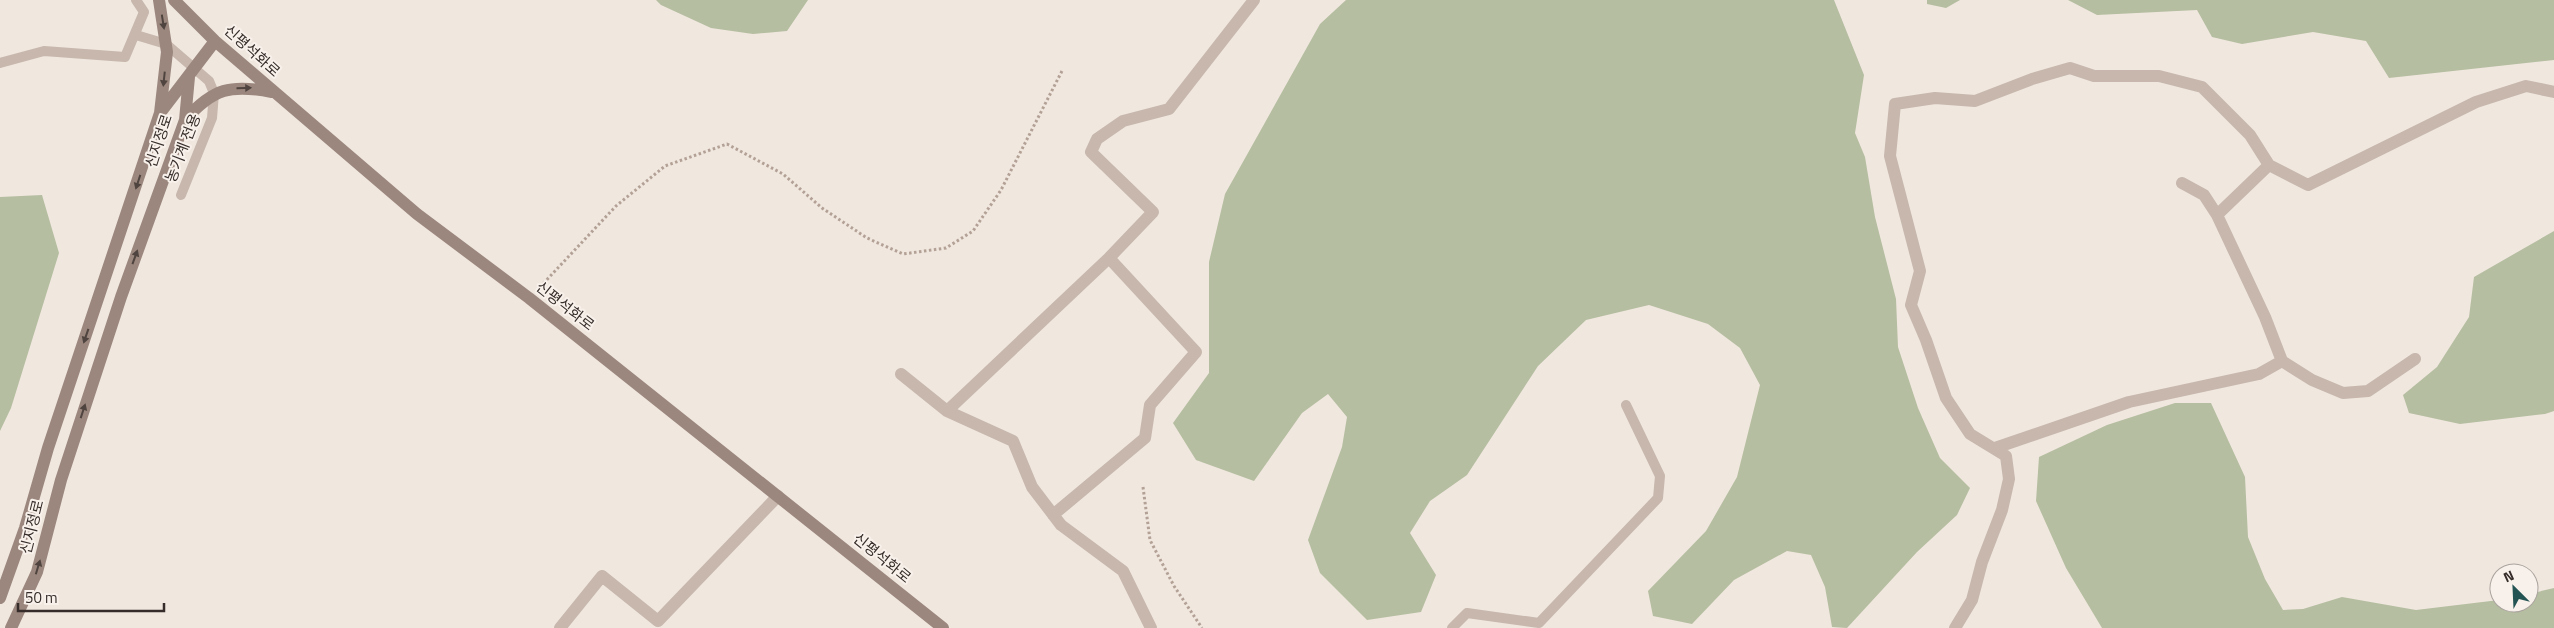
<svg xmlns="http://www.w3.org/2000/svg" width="2554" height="628" font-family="'Titillium Web','Noto Sans KR',sans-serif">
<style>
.green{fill:#b5bea0}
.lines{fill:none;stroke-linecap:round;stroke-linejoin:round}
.path{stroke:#b3a196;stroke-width:3;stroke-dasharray:2.5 2.5;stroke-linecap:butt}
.lane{stroke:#c7b7ac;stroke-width:10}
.street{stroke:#c7b7ac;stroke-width:12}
.secondary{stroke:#9b877d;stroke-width:12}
.oneway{fill:#4f443f}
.labels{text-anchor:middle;stroke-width:4;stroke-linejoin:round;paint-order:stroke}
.street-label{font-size:15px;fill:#362d2a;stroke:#f8f1eb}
</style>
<rect width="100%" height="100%" fill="#f0e7df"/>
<path class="green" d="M656 0H808L787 31 753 34 711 28 661 5Z
M1346 0H1834L1864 75 1855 133 1865 157 1875 217 1896 299 1898 347 1918 408 1940 458 1970 488 1957 515 1917 552 1847 628 1832 627 1825 587 1811 555 1787 551 1734 580 1692 624 1653 616 1648 591 1706 531 1737 477 1760 385 1740 348 1708 324 1649 305 1586 320 1538 366 1467 475 1430 501 1410 533 1436 575 1421 612 1367 620 1320 573 1308 540 1342 447 1347 417 1328 394 1302 413 1254 481 1196 460 1173 423 1209 373V262L1225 194 1320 24Z
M1927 0H1960L1946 8 1927 4Z
M2068 0H2554V60L2389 78 2366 41 2313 32 2242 44 2212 37 2197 10 2097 15Z
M42 195 59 253 11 408 0 431V197Z
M2554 231V411L2545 414 2460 424 2409 413 2403 395 2437 367 2469 317 2474 277Z
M2175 403H2211L2245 477 2248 537 2265 579 2283 610 2303 609 2342 597 2416 610 2499 600V603H2529V594L2554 588V628H2102L2066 568 2036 501 2039 457 2107 425Z"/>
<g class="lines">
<path class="path" d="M540 287 616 206 665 166 727 144 783 174 822 208 867 238 903 254 946 248 973 231 1001 190 1063 69
M1143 487 1150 540 1174 586 1202 628"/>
<path class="lane" d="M136 35 166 44 209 81 214 93 212 118 181 195
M0 63 44 51 125 57 144 12 136 0
M1452 628 1467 613 1539 623 1658 498 1660 476 1626 405"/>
<path class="street" d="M2182 183 2204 195 2217 215 2265 317 2282 361 2312 380 2343 393 2368 391 2415 359
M2217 215 2269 165
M901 374 947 411 1013 441 1032 487 1061 525 1123 571 1151 628
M947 411 1109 258 1153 212 1091 152 1097 139 1123 121 1169 109 1254 0
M1995 448 2129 402 2259 374 2282 361
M1053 515 1145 438 1150 405 1196 352 1109 258
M560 628 602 576 658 621 778 496
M1955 628 1972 600 1982 562 2002 510 2009 479 2006 456 1970 434 1946 398 1926 340 1911 305 1920 271 1890 156 1895 104 1935 98 1975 101 2032 79 2070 68 2094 76H2159L2202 87 2250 135 2269 165 2308 185 2476 102 2526 86 2554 92"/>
<path class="secondary" d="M159 0 167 52 160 113
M174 0 215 41 417 214 529 298 943 628
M185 120C213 88 231 84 272 92
M0 598 25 528 48 448 160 113 215 41
M11 628 37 572 61 480 121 297 185 120 189 77"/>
</g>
<defs><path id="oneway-solid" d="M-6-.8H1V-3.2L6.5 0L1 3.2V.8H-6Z" transform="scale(1.25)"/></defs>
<g class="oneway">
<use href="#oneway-solid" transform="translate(163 22) rotate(81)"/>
<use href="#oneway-solid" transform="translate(164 79) rotate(96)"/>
<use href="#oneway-solid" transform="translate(244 88) rotate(-1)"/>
<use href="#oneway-solid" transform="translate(138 182) rotate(108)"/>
<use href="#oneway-solid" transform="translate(135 257) rotate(-70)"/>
<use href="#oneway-solid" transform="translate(86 336) rotate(109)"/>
<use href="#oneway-solid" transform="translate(83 411) rotate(-72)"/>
<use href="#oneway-solid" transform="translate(38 567) rotate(-73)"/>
</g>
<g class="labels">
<g class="street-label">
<text transform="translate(252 51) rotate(42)" y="5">신평석화로</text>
<text transform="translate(159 141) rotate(-72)" y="5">신지정로</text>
<text transform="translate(183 148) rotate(-69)" y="5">농기계 전용</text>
<text transform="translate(565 306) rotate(38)" y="5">신평석화로</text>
<text transform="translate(32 527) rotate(-76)" y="5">신지정로</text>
<text transform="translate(882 558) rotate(39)" y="5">신평석화로</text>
</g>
</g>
<g transform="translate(2514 588) rotate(336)"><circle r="24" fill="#f8f1eb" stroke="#aaa39e"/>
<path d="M0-4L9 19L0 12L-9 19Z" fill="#245353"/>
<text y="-8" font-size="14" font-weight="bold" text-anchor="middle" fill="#362d2a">N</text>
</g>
<path d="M18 603v8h146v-8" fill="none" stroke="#362d2a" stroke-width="2.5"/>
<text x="25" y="603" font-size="15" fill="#362d2a" stroke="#f8f1eb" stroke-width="4" paint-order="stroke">50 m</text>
</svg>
